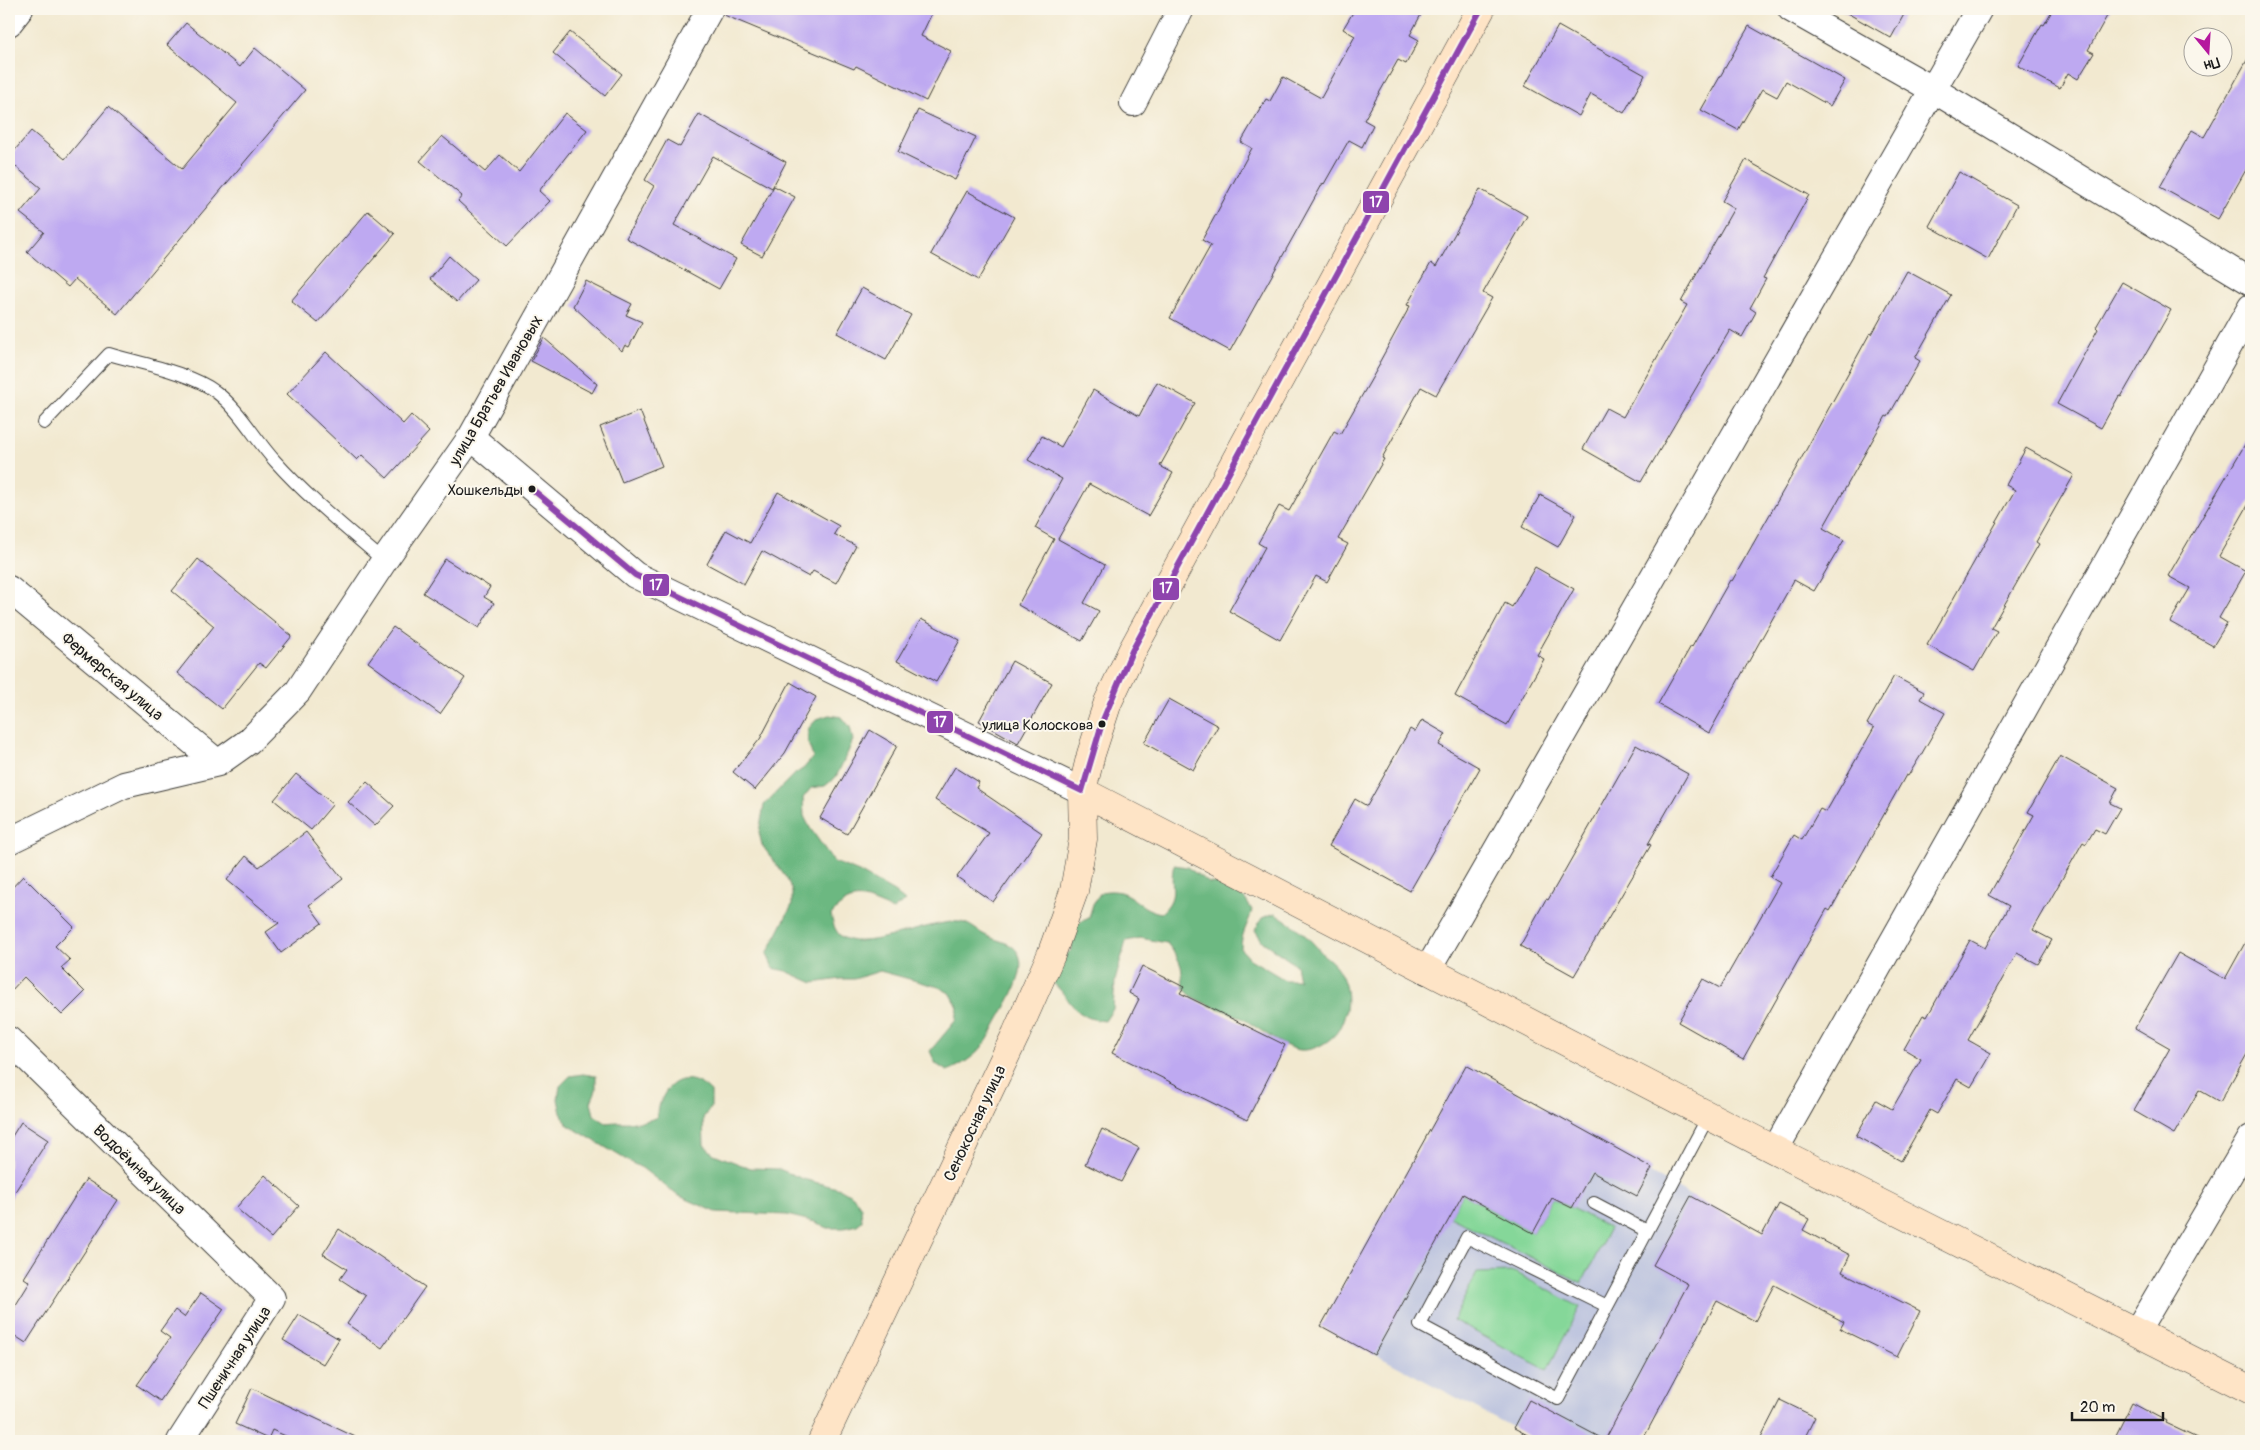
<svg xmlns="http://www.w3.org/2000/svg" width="2260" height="1450" font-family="Pangolin,sans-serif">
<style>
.industrial{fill:#bcc3de}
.green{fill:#85d799;stroke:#507a5a}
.forest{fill:#6cb881;stroke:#446a4e}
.building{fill:#bea9f1}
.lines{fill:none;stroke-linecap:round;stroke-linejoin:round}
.lane-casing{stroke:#3c3b37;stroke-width:14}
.street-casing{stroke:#3c3b37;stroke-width:28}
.secondary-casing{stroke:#3c3b37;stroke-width:29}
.lane{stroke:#fff;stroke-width:12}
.street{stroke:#fff;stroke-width:26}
.secondary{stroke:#fee4c6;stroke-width:28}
.bus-1-casing{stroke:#fbf7ec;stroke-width:10}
.bus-1{stroke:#8e44ad;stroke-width:6}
.bus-dot{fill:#1c1c1c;stroke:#fbf7ec;stroke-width:2}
.labels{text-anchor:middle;stroke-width:4;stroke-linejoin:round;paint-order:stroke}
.bus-label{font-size:15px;fill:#1c1c1c;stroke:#fbf7ec;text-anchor:end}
.street-label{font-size:16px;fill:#1c1c1c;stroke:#fbf7ec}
.line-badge{stroke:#fbf7ec;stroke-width:2}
.badge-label{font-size:14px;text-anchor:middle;font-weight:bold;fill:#fff}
</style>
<rect width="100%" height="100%" fill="#fbf7ec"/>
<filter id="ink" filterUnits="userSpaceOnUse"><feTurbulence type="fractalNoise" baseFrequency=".02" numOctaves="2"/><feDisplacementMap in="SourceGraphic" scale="10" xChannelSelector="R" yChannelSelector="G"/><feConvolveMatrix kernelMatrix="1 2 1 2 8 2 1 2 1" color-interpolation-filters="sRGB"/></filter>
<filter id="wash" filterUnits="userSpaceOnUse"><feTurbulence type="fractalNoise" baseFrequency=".0096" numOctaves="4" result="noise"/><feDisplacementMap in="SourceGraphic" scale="20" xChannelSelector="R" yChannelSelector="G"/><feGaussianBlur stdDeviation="1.12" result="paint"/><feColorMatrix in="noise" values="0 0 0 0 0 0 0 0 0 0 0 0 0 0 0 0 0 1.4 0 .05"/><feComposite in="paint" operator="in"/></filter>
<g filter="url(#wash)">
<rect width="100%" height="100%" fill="#f2e9d0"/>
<path class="industrial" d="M1466 1065 1652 1168 1650 1173 1755 1232 1642 1441H1539L1321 1326Z"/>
<path class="green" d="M1463 1194 1533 1233 1552 1198 1610 1228 1582 1283 1450 1217Z
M1514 1272 1580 1307 1547 1370 1453 1320 1477 1273Z"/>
<path class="forest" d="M829 715 842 717 850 727 853 740 848 752 836 777 825 786 811 788 803 798 804 816 810 828 834 862 859 872 894 892 905 901 893 910C865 899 854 889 831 915 833 924 835 933 844 938 867 951 933 919 960 922 969 923 976 930 983 934 991 939 1000 940 1008 944 1038 958 1007 1004 997 1022 993 1029 989 1039 984 1045 974 1057 961 1066 947 1071L936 1064 930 1051 956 1020 958 1007 951 994 939 987 880 971 854 979H840L813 983 786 971 773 968 767 954 792 905V891L787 879 762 845 759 832 764 805 792 776 804 768 813 757 808 743V729L817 719Z
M1174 865 1187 867 1209 883 1223 884 1245 899 1252 910C1248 926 1241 932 1241 949L1250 959 1285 980H1299L1296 965 1263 942 1255 930 1262 918 1275 913C1295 926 1306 934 1321 952 1325 957 1331 960 1335 965 1350 985 1350 1008 1339 1029 1333 1040 1315 1051 1301 1050 1283 1049 1254 1024 1238 1016 1222 1009 1203 1005 1189 994 1181 987 1183 976 1181 966 1178 957 1173 951 1167 943L1140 938 1126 941 1115 981 1113 1009 1105 1021C1071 1018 1073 999 1050 980L1061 958 1072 950V936L1077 924 1089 918 1093 904 1101 892C1133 886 1133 908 1161 913 1181 895 1168 887 1174 865Z
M583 1074 596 1076V1090L591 1102 594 1115 606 1123C626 1120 639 1126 657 1117 661 1084 685 1066 711 1092V1107L703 1118 704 1145 714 1154 739 1164 751 1168 779 1169 803 1179 841 1189 853 1196 861 1207 862 1221 857 1225 844 1228H828L815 1222 787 1215 716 1212 677 1195 642 1168 630 1162 568 1125 561 1113 558 1099 560 1086 570 1076Z"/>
<g id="blocks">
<path class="building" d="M725 9H934L921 36 951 51 926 101 856 66 854 69 724 15Z
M1355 9H1424L1410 35 1419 40 1406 64 1398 60 1364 120 1373 125 1362 147 1349 140 1324 184 1323 183 1230 351 1170 318 1211 245 1202 240 1252 148 1241 142 1266 99 1270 101 1283 77 1321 98 1355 36 1343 29Z
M1840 9H1907L1891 38Z
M2053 9H2111L2088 50 2094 53 2078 79 2068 73 2060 88 2018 66 2042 24 2044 25Z
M186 23 240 67 255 48 305 90 117 314 75 279 68 287 27 252 44 232 20 213 41 188 9 161V157L31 131 65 159 108 107 182 169 237 103 167 45Z
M1558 26 1645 75 1624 113 1591 94 1579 116 1525 86Z
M1749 26 1845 80 1830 106 1786 81 1777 97 1762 89 1738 130 1701 110Z
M570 32 622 74 605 96 553 53Z
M2251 53V161L2218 219 2160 187 2192 130 2204 137Z
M918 110 976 137 955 180 898 152Z
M565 113 587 130 539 191 550 201 507 246 458 201 462 196 420 161 442 136 485 172 500 155 519 172Z
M699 114 786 162 772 188 713 156 674 225 736 259 719 289 626 238 654 186 645 180 667 140 680 147Z
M1746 160 1809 195 1763 278 1766 279 1750 308 1756 312 1742 337 1730 330 1641 482 1583 449 1606 408 1623 417 1687 305 1681 302 1734 208 1722 201Z
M1959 172 2017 205 1988 259 1929 226Z
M774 186 795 197 762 256 741 245Z
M1480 189 1527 216 1483 293 1492 298 1436 395 1421 387 1382 458 1384 459 1338 539 1348 544 1327 582 1316 576 1280 640 1229 611 1265 547 1258 543 1279 506 1289 511 1334 431 1340 434 1380 364 1379 363 1410 306 1407 305 1431 263 1436 267Z
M967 191 1014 217 978 280 931 254Z
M368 211 395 234 318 323 291 301Z
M449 256 476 280 457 302 430 279Z
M1907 271 1951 295 1915 358 1920 361 1888 417 1886 416 1823 528 1844 540 1814 591 1794 580 1709 733 1658 704 1691 646 1692 647 1730 580 1732 581 1795 470 1870 333 1872 334Z
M586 281 632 304 626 315 642 322 629 347 625 345 622 351 573 306Z
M2122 282 2171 310 2121 397 2119 396 2101 428 2057 404 2098 329 2096 327Z
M862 288 911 315 886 360 837 333Z
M544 338 597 384 592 393 531 361Z
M326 352 403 424 411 415 429 432 387 478 362 455 357 460 287 394Z
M1157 382 1195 403 1160 466 1173 473 1148 516 1089 484 1058 539 1105 565 1084 603 1099 611 1082 641 1018 605 1054 539 1035 528 1062 479 1028 460 1042 436 1061 447 1093 390 1139 416Z
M640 411 662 466 622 482 600 427Z
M2251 434V500L2219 556 2246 571 2219 618 2227 623 2213 646 2170 622 2190 588 2168 576Z
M2026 448 2074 475 2036 542 2039 544 1991 628 1997 631 1974 671 1927 645 2015 490 2006 485Z
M778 492 839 526 834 534 856 546 836 583 813 571 809 577 762 551 744 584 707 564 726 530 750 543Z
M1540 495 1576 515 1558 547 1522 527Z
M198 559 292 636 266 668 259 663 222 709 177 673 214 626 172 591Z
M445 559 490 587 484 597 494 603 479 628 423 593Z
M1535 567 1574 589 1537 655 1544 659 1507 725 1455 696 1505 603 1512 607Z
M921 619 960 640 936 682 897 661Z
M393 627 465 678 440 714 368 662Z
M1012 661 1052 683 1018 743 979 721Z
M1894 676 1924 692 1920 699 1945 713 1921 755 1908 776 1906 775 1830 911 1827 909 1743 1059 1678 1022 1703 979 1720 988 1780 883 1770 877 1794 835 1802 840 1820 809 1826 812 1874 728 1867 724Z
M790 682 816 697 785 753 755 790 733 772 760 739Z
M1169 699 1218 726 1193 770 1144 743Z
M1422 720 1446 734 1439 745 1480 768 1410 891 1329 846 1355 799 1367 806 1410 729 1415 732Z
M870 730 897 746 847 834 820 818Z
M1636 745 1688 774 1648 844 1651 845 1574 976 1520 946 1546 899 1548 900Z
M2060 756 2118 788 2110 803 2120 808 2105 834 2095 829 2086 844 2083 842 2033 930 2052 940 2038 964 2017 953 1968 1040 1991 1053 1971 1087 1957 1079 1937 1114 1930 1110 1901 1161 1856 1136 1876 1100 1892 1109 1921 1059 1904 1049 1923 1015 1927 1017 1970 940 1985 948 2009 906 1989 895 2034 815 2028 812Z
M955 767 979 782 976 788 1042 833 993 902 957 877 989 833 935 800Z
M296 774 333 804 311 830 274 800Z
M367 782 394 806 375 826 348 802Z
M306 832 343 879 309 905 322 923 281 953 266 932 279 923 227 880 246 856 259 867Z
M23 876 74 927 55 946 70 960 61 968 85 992 62 1015 24 977 9 993V891Z
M2251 932V1047L2220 1102 2199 1090 2174 1134 2134 1111 2170 1048 2135 1028 2178 953 2225 979Z
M1142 966 1184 987 1180 993 1285 1045 1247 1120 1112 1053 1139 999 1129 993Z
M1466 1065 1652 1168 1637 1196 1592 1172 1572 1208 1552 1198 1533 1233 1463 1194 1374 1355 1321 1326Z
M21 1122 48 1140 9 1201V1141Z
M1102 1129 1139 1148 1121 1182 1085 1164Z
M265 1175 299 1206 271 1238 236 1208Z
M86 1179 118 1200 26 1343 9 1332V1316L30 1282 24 1278Z
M1691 1196 1762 1235 1779 1204 1809 1219 1803 1230 1850 1255 1842 1272 1920 1311 1897 1357 1840 1329 1844 1322 1774 1285 1755 1321 1717 1301 1642 1441H1539L1514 1428 1529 1400 1605 1440 1688 1284 1653 1265Z
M339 1229 425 1287 382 1348 347 1324 366 1296 340 1279 347 1269 323 1254Z
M201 1293 224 1309 160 1401 137 1385 170 1338 160 1331 175 1310 184 1317Z
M299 1315 339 1339 323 1364 283 1340Z
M252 1388 285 1404 364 1441H297L272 1430 268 1439 235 1424Z
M1780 1400 1815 1417 1803 1441H1759Z
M2132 1403 2166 1421 2165 1423 2203 1441H2113Z"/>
</g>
</g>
<g filter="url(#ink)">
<use href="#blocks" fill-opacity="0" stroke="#3c3b37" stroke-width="1"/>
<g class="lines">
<defs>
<path id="lane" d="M44 423 109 354C139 363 192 373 216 392 239 409 255 439 275 461 308 498 347 529 384 561
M1594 1203 1647 1231
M1607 1306 1467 1237 1420 1325 1558 1399 1709 1115"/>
<path id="street" d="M1791 9 1932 89 2251 282
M9 23 20 9
M1133 103 1181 9
M471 437 635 575 1082 791
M9 589 218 763
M9 841 124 785 218 763 249 741 298 691 384 561 471 437 710 9
M1427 971 1979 9
M9 1040 272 1298 180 1441
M1775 1150 2251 307
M2137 1331 2251 1138"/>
<path id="secondary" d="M1082 791 1775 1150 2251 1390
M822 1441 1016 1034 1051 955 1074 891 1083 839 1082 791 1091 754 1108 702 1132 651 1481 9"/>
</defs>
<use href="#lane" class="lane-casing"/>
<use href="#street" class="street-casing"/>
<use href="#secondary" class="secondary-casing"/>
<use href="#lane" class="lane"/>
<use href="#street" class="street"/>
<use href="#secondary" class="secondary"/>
<defs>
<path id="bus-1" d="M532 489 635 575 1082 791
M1082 791 1103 720 1132 651 1481 9"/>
</defs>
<use href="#bus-1" class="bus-1-casing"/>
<use href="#bus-1" class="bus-1"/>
</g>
</g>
<g class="bus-dot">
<circle cx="532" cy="489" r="4.5"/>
<circle cx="1102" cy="724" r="4.5"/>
</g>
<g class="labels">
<g class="bus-label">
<text x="523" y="495">Хошкельды</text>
<text x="1093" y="730">улица Колоскова</text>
</g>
<g class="street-label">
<text transform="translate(495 390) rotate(-60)" y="6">улица Братьев Ивановых</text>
<text transform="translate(113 676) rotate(40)" y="6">Фермерская улица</text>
<text transform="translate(974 1123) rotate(-65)" y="6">Сенокосная улица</text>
<text transform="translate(140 1169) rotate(44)" y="6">Водоёмная улица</text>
<text transform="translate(234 1357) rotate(-57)" y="6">Пшеничная улица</text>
</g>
</g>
<g class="line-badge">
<rect x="1362" y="190" width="28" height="24" rx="5" fill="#8e44ad"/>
<rect x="642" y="573" width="28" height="24" rx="5" fill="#8e44ad"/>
<rect x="1152" y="577" width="28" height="24" rx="5" fill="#8e44ad"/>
<rect x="926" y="710" width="28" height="24" rx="5" fill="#8e44ad"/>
</g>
<g class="badge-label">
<text x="1376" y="207">17</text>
<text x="656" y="590">17</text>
<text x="1166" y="593">17</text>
<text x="940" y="727">17</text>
</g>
<rect width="2260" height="1450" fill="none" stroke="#fbf7ec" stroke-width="30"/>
<g transform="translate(2208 52) rotate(162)"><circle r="24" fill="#fbf7ec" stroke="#a29f99"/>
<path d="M0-4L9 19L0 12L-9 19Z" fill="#b5179e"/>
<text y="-8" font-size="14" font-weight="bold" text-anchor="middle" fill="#1c1c1c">Пн</text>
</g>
<path d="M2072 1412v8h91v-8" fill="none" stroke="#1c1c1c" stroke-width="2.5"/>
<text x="2080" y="1412" font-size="15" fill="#1c1c1c" stroke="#fbf7ec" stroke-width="4" paint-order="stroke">20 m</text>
</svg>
